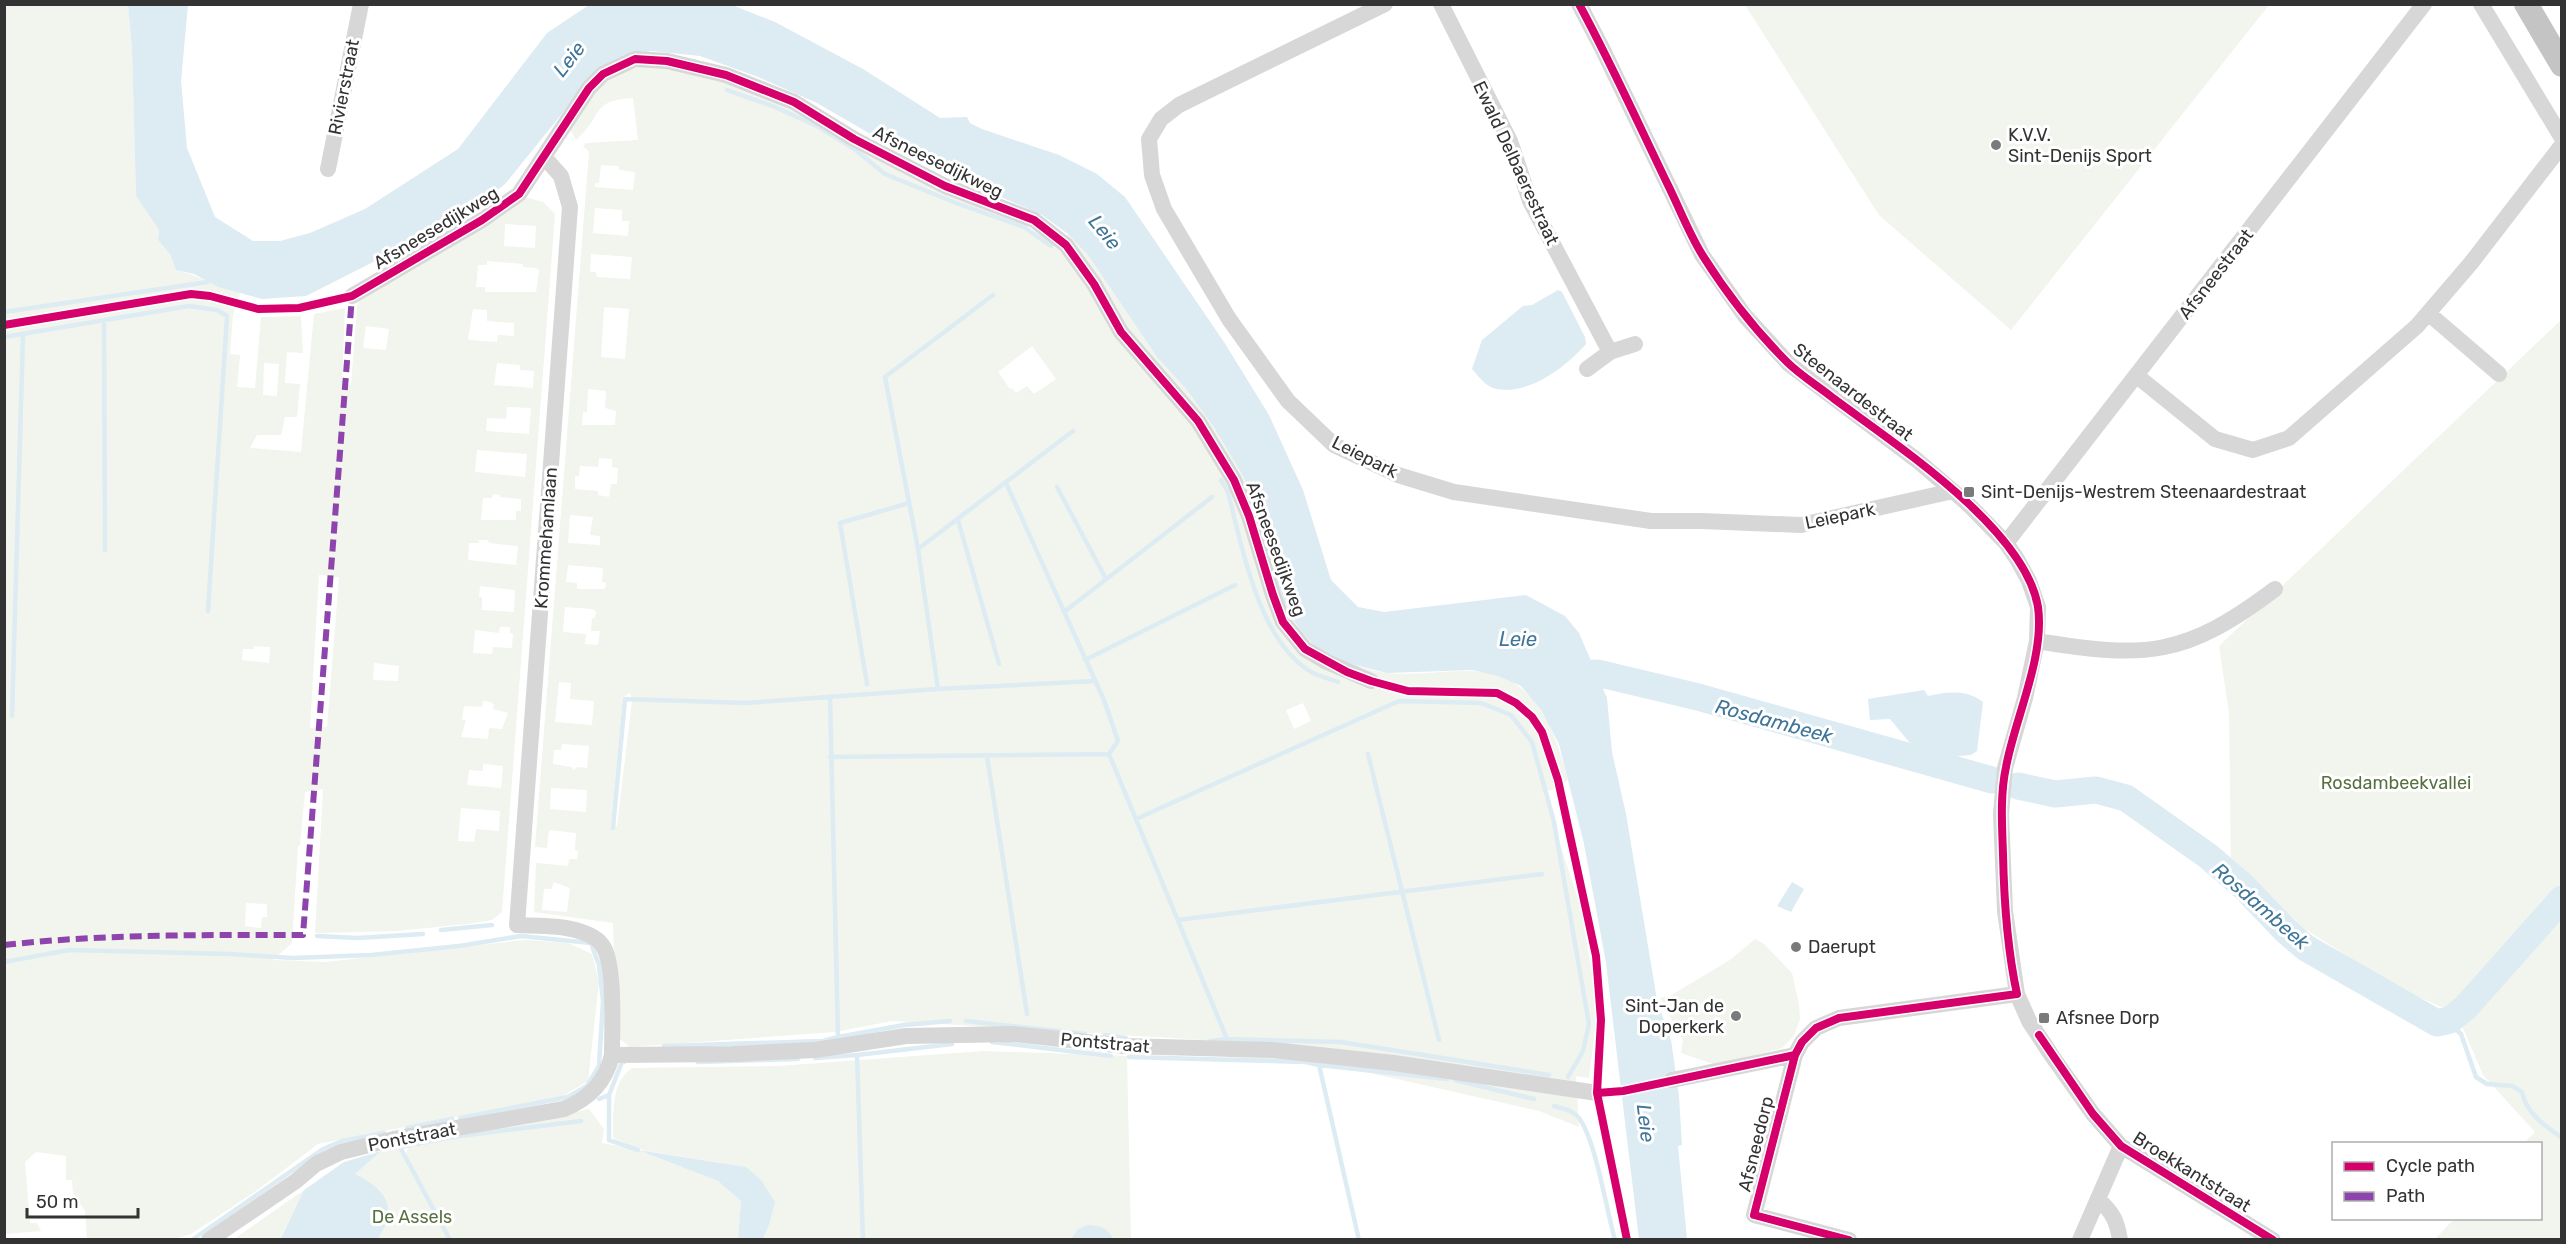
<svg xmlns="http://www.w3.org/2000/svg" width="2566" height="1244" font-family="Rubik,sans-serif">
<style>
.green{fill:#f1f5ed;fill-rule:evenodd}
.water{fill:#ddebf3}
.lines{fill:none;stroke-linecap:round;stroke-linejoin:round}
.stream{stroke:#ddebf3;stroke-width:4.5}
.river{stroke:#ddebf3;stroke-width:27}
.ferry{stroke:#3f7597;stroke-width:1.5;stroke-dasharray:8 6;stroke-linecap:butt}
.minor{stroke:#d7d7d7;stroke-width:16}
.highway{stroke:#c4c4c4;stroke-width:24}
.quiet{stroke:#8e44ad;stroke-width:6;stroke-dasharray:12 6;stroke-linecap:butt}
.cycleway-casing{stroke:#fff;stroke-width:11}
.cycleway{stroke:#d6006c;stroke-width:8}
.poi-dot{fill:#7a7a7a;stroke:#fff;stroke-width:2}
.labels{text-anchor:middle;stroke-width:6;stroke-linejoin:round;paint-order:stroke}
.street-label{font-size:18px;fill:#333;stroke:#fff}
.poi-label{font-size:18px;fill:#333;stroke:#fff;text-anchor:start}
.park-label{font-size:18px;fill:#56703f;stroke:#fff}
.water-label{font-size:20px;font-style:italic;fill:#3f7597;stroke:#fff}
</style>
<rect width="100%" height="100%" fill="#fff"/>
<path class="green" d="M5 5H128L132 49 136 196 159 230 158 240 170 254 176 270C198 275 217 287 240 293L233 315 230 354 240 355 237 387 255 388 261 317 301 316 303 353 287 352 285 379V383L300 384 297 417H285L281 435H257L250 448 301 452 314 314 345 308 342 384 351 385 357 307 361 298 525 197 543 202 555 214 502 912 492 920 468 924 396 931 315 933 323 789 305 792 300 845 298 846 292 943 273 960 325 962 525 940 568 943 592 954 599 982 588 1081 563 1096 318 1144 256 1191 191 1234 175 1239H87L85 1211 73 1193 72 1180H66V1156L36 1152 25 1162 30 1223H37L41 1231 6 1234 4 1230ZM505 224 536 226 535 248 504 246ZM487 261 523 264V267L537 268 539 271 536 292H485V287H476L478 265H487ZM473 309 487 310V321L514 323V336L498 335 497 342 468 340ZM366 326 389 329 386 350 363 348ZM264 363 279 364 277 396 263 395ZM497 363 520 365V370L534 371 533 388 494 385ZM507 407 531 408 529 434 486 431 487 418 506 419ZM477 450 527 454 525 477 475 472ZM493 494 500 495V497L521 499V511H516V520H481L483 498H492ZM479 540H488L489 543 518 546 516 565 468 560 469 543H479ZM319 575 339 577 327 727 310 728ZM480 586 515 590 514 612 482 610V597H479ZM500 627H510V633L513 634 512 648 493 647 492 654 473 653 475 630 499 633ZM254 646 270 647 269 663 242 660 243 649H254ZM374 663 399 666 398 681 373 680ZM483 701 490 702 494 704 493 709 508 713 502 729 489 728 488 739 461 737 466 720H462L464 706 482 707ZM483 764 503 766 501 788 467 785 469 770 483 771ZM461 808 500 811 499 831 476 829 474 842 458 841ZM246 903 267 904V917H262L261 928 245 926Z
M1745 5H2269L2011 330 1879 215Z
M644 66 686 70 728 81 778 103 1057 243 1069 234 1088 255 1157 357 1187 390 1215 429 1243 476 1258 515 1351 664C1363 667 1375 672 1387 673 1414 676 1442 670 1470 671 1533 671 1555 728 1568 780L1556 789 1543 792 1580 905 1598 1005 1589 1078 1576 1076 1579 1127 1539 1111 1321 1062 1228 1059 1220 1041 892 1021 835 1032 630 1047 616 1036 613 923 534 912 536 863 568 866 569 859H577L578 851 575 850 576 833 549 830 547 848 535 847 589 152 583 146 586 143 638 140 633 98C590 100 603 117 576 140L570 129C592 96 601 74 644 66ZM601 165 619 166V170L635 172 633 190 595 187V183H599ZM595 208 622 210V221H629L628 236 593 233ZM591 254 632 257 630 279 597 277 596 272H590ZM604 307 629 309 625 359 601 357ZM1032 346 1056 379 1034 394 1027 386 1016 393 1012 388 1010 389 998 372ZM588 389 606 391 605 408 616 411 615 425H582L583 412H587ZM599 458 612 459V467L618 468 617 484H611L609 497 598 495V491L575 489V476H579L580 466 598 467ZM570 515 593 517 590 535 600 536V545L568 543ZM568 565 603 568 602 582 606 583 605 589H577V583L566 582ZM565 607 593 609 596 612 595 617 592 619 591 631H600L598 645 585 644 586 634 563 632ZM559 682 571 683 570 699 594 701 592 725 555 722ZM630 693 632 701 617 826H611L623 697ZM1303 703 1311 721 1294 729 1286 710ZM562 744 589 746 587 768 577 767 574 770 571 767 553 764 554 750H561ZM551 788 587 790 586 812 550 809ZM554 882 570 888 567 912 542 910 544 889H551Z
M2561 320V1239H2435L2454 1219 2540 1218V1144L2524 1143 2535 1132 2483 1075 2457 1014 2394 986 2271 907 2231 874 2229 713 2219 646Z
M1755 939 1764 944 1792 973 1799 1004 1800 1019 1794 1036 1782 1048 1716 1065 1681 1053 1683 1040 1660 998 1670 996 1730 960Z
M984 1051 1127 1056 1131 1239H763L769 1225 722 1163 646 1151 613 1138C614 1113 610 1083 632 1068L778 1066Z
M589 1109 604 1129 602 1143 638 1150 718 1181 741 1201 738 1239H378L388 1216 354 1174 381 1151 403 1147 404 1159 413 1133 567 1114Z
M304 1190 280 1239H234Z"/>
<path class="water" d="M128 5H188L181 81 187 148 215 217 253 241H280L310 233 365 209 458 149 547 33 589 5H732L775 22 863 69 940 118 967 117 970 123 982 129 1059 155 1097 174 1125 197 1224 342 1269 415 1303 490 1331 580 1358 607 1384 612 1526 595 1565 616 1579 633 1607 698 1612 752 1626 814 1657 1000 1671 1040 1679 1096 1682 1145 1678 1146 1687 1239H1639L1606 963 1584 844 1559 744 1541 710 1521 686 1498 676 1472 670 1387 673 1351 664 1321 652 1301 632 1283 601 1258 515 1243 476 1215 429 1187 390 1157 357 1088 255 1068 234 1042 215 910 157 817 103 758 77 700 56 651 51 618 58 594 74 506 183 470 213 306 296 262 299 218 287 194 274 176 270 170 254 158 240 159 230 136 196 132 49Z
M1558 290 1562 292 1585 337 1586 344C1566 367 1529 395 1497 389 1486 387 1479 377 1472 369L1482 340 1523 306 1532 305Z
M1924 690 1928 696C1947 692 1966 689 1983 702L1977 751 1971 755 1958 756 1955 761 1918 752 1919 746 1909 742 1890 719 1870 720 1868 699Z
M1792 882 1804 889 1791 912 1777 906Z
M638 1150 746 1167 761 1180 775 1202 769 1225 763 1239H738L741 1201 718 1181Z
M381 1151 355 1174C371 1182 392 1195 388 1217 387 1224 381 1233 378 1239L280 1240 304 1190 344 1162Z
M1088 1225C1100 1225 1108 1228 1113 1239H1071L1078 1229Z"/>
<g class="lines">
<path class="stream" d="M727 90 775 107 817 126 853 148 885 174 956 203 1024 227 1051 246
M993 295 885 377 918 549 1073 431
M4 312 208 282
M104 321 105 550
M4 337 189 306 217 310 227 316 208 611
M1221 480 1228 492C1242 547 1258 637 1308 670 1316 676 1329 678 1338 682
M1057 487 1106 579
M958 520 999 664
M918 549 938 689
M1064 612 1212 497
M1085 660 1235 585
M867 684 840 523 909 503
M12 716 23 335
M1109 754 1227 1039 1341 1042 1549 1075
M1368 754 1439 1040
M987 756 1027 1014
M830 757 1109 754 1118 741 1104 700 1006 483
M1934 764 1936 755
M1136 819 1399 701 1481 703 1511 715 1532 742 1554 822 1589 1024 1583 1051 1568 1077
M613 828 625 699 746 703 938 689 1095 681
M1178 920 1542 874
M441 930 492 925
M317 936 357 938 423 934
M4 962 69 950 229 954 293 958 371 955 459 946 521 936 591 943 599 965 603 1001 599 1066 587 1086 568 1097 460 1118
M966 1021 1085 1034
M2447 1021 2461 1034 2476 1077 2487 1084 2512 1086 2522 1092C2526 1113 2545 1126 2562 1138
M1105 1035 1126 1038
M838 1037 904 1025 950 1021
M1210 1041 1227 1039
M992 1042 1111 1056
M664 1046 823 1041 838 1037 830 697
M1129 1057 1305 1062 1319 1065 1359 1240
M815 1058 857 1055
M698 1062 798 1059
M1319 1065 1447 1079
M1455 1080 1534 1099
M609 1095 622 1062H624
M599 1099 609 1095V1140L638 1150
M1554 1106C1563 1109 1573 1110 1579 1118 1596 1141 1606 1208 1615 1240
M407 1128 452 1119
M192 1240 323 1149 342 1141 384 1133
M450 1240 400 1147 452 1137 581 1121
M863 1240 857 1055 952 1044"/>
<path class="river" d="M1560 674 1597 673 1698 697 1992 780
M2018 786 2055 794 2096 790 2126 798 2208 856 2244 887 2286 931 2306 948 2437 1023 2450 1020 2466 1007 2562 899"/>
<path class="ferry" d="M1623 1091 1666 1081"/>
<path class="minor" d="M1385 4 1179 105 1161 119 1149 139 1152 175 1164 209 1229 319 1288 401 1334 445 1398 475 1454 492 1651 521H1702L1801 525 1953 491
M1441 4 1510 141 1530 201 1610 352
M1579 4 1602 48 1702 255 1745 316 1789 364 1918 461 1968 504 2006 543 2017 559 2029 581 2038 607 2037 641 2025 698 2005 768 2001 814 2005 911 2017 994 2029 1021 2052 1056 2093 1114 2121 1146 2273 1240
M2481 4 2562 138
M328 169 361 4
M352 296 482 220 519 194 589 88 603 74 635 59 667 61 726 75 794 102 854 139 945 186 1034 220 1066 245 1094 284 1121 332 1198 421 1234 480 1249 516 1273 595 1283 622 1305 649 1327 662 1371 681
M2428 313 2499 374
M1587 369 1610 352 1635 344
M2137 376 2215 439 2253 450 2289 438 2417 326 2471 263 2562 145
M2006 543 2424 4
M2037 641C2146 659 2185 657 2275 589
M612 1055 733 1054 815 1050 906 1036 1014 1034 1124 1046 1273 1050 1394 1063 1597 1093
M1672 1080 1795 1055
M2099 1200C2113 1213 2117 1221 2120 1240
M209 1240 296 1181 316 1164 341 1152 394 1139 564 1109C589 1099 606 1081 612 1055 612 1029 615 968 604 948 600 940 591 935 582 932 562 925 538 926 517 925L570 207 561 176 545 158
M1849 1240 1754 1215 1795 1055 1802 1042 1816 1028 1839 1018 2017 994
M2080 1240 2121 1146"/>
<path class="highway" d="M2526 4 2562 65"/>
<path class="quiet" d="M4 945C104 934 203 935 303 935L352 296 347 298"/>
<defs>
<path id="cycleway" d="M1579 4C1611 63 1638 123 1667 183 1679 207 1689 234 1703 256 1727 294 1755 330 1787 362 1800 375 1818 386 1833 398 1893 443 2025 528 2038 607 2045 657 2015 718 2006 767 2000 795 2002 825 2003 854 2004 901 2007 948 2017 994L1839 1018 1816 1028 1802 1042 1795 1055 1754 1215 1849 1240
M4 325 191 294 210 296 258 309 299 308 352 296 482 220 519 194 589 88 603 74 635 59 667 61 726 75 794 102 854 139 945 186 1034 220 1066 245 1094 284 1121 332 1198 421 1234 480 1249 516 1273 595 1283 622 1305 649 1347 672 1371 681 1408 691 1497 693 1516 703 1532 717 1542 732 1558 780 1596 956 1601 1020 1597 1093 1627 1240
M2039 1035 2093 1114 2121 1146 2273 1240
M1597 1093 1623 1091 1795 1055"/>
</defs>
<use href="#cycleway" class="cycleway-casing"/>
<use href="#cycleway" class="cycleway"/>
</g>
<g class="poi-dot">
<circle cx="1996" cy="145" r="6"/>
<rect x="1963" y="486" width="12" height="12" rx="3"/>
<circle cx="1796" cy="947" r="6"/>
<circle cx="1736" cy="1016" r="6"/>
<rect x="2038" y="1012" width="12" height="12" rx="3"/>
</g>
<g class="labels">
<g class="street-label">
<text transform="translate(344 87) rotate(-79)" y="6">Rivierstraat</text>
<text transform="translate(938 162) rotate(26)" y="6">Afsneesedijkweg</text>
<text transform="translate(1516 163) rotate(65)" y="6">Ewald Delbaerestraat</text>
<text transform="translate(436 228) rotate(-31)" y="6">Afsneesedijkweg</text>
<text transform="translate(2216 274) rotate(-52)" y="6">Afsneestraat</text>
<text transform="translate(1853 392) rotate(38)" y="6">Steenaardestraat</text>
<text transform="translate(1365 457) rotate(27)" y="6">Leiepark</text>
<text transform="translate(1840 516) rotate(-12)" y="6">Leiepark</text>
<text transform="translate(546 538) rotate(-86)" y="6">Krommehamlaan</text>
<text transform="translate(1276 549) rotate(70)" y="6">Afsneesedijkweg</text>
<text transform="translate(1105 1043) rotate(5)" y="6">Pontstraat</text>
<text transform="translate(412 1137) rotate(-11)" y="6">Pontstraat</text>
<text transform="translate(1756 1144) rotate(-76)" y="6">Afsneedorp</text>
<text transform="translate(2192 1172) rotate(32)" y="6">Broekkantstraat</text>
</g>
<g class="poi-label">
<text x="2008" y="141">K.V.V.<tspan x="2008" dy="21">Sint-Denijs Sport</tspan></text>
<text x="1981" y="498">Sint-Denijs-Westrem Steenaardestraat</text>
<text x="1808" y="953">Daerupt</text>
<text x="1724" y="1012" text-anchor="end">Sint-Jan de<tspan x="1724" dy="21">Doperkerk</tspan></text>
<text x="2056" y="1024">Afsnee Dorp</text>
</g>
<g class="park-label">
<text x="2396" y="789">Rosdambeekvallei</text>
<text x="412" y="1223">De Assels</text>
</g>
<g class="water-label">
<text transform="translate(569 59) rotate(-52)" y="7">Leie</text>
<text transform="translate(1105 232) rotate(51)" y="7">Leie</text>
<text x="1518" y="646">Leie</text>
<text transform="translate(1774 721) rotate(15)" y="7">Rosdambeek</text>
<text transform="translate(2261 906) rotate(41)" y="7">Rosdambeek</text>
<text transform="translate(1646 1123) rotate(83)" y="7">Leie</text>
</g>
</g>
<rect width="2566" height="1244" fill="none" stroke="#333333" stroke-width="12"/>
<rect x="2332" y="1142" width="210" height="78" fill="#ffffff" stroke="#adadad" stroke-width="1.5"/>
<rect x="2344" y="1162" width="30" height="9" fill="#d6006c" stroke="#adadad" stroke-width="1.5"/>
<text x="2386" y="1172" font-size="18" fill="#333333">Cycle path</text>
<rect x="2344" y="1192" width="30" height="9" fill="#8e44ad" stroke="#adadad" stroke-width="1.5"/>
<text x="2386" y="1202" font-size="18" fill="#333333">Path</text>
<path d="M27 1208v9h111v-9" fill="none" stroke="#333333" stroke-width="3"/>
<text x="36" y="1208" font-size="18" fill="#333333" stroke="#ffffff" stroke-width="4.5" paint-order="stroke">50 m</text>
</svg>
